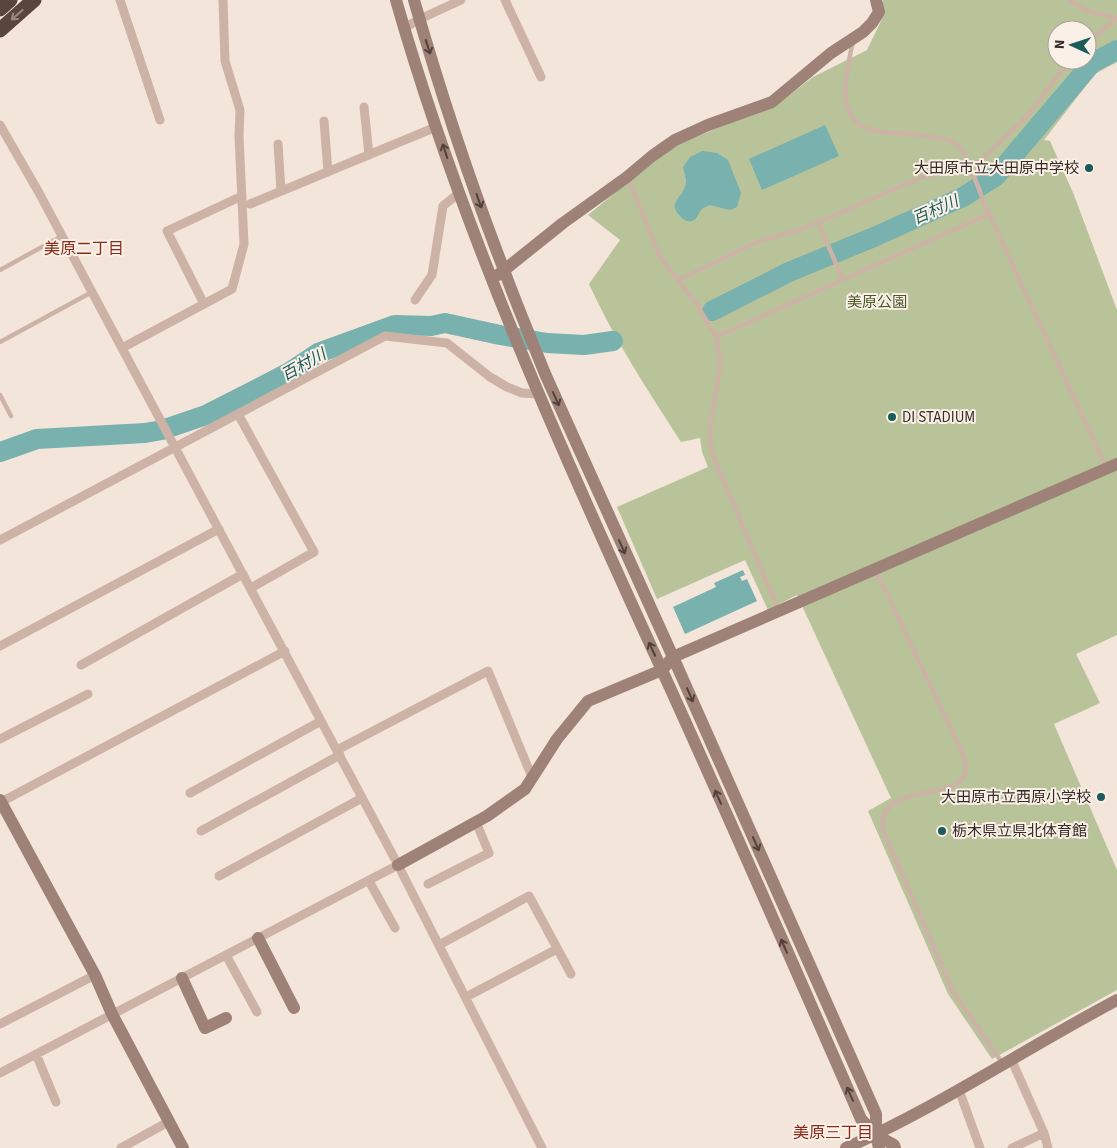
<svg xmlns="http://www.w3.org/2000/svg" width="1117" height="1148" font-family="'Source Sans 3','Noto Sans JP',sans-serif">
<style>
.green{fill:#b9c39a;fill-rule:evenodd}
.water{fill:#78b1ae}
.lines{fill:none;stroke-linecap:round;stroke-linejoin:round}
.river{stroke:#78b1ae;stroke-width:20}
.lane{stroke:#ccb3a6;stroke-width:4.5}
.street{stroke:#ccb3a6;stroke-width:9}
.secondary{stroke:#9f8277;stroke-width:12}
.highway{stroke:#59443e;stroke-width:15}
.oneway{stroke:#998982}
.oneway2{stroke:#51413b}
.poi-dot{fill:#1b5b59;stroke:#faf0e7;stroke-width:2}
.labels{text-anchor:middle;stroke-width:4;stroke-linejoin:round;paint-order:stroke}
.poi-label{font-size:15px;fill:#372b27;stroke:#faf0e7;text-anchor:end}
.park-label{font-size:15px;fill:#4a572a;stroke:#faf0e7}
.water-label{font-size:16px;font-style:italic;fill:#1b5b59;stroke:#faf0e7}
.neighbourhood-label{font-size:16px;fill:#8a2c1c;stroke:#faf0e7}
</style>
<rect width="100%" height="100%" fill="#f3e5da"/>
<path class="green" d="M883 0H1117V62L1095 74 1044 140 1050 141 1074 195 1117 310V635L1076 654 1100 703 1054 724 1117 870V990L992 1059 948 994 868 811 891 798 797 595 768 610 745 560 657 599 617 507 708 467 702 452 700 438 681 442C648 391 614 339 589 284L620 240 588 215 650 164 677 145 782 101 813 77 867 50 882 19ZM1057 30H1087V60H1057Z"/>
<path class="water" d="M825 125 839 156 762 190 749 159Z
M702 151 717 153 728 160 741 193 737 207 730 210 709 205C709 206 703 208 702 209 698 213 698 219 692 221 687 222 684 220 681 217 666 203 682 199 685 186 688 179 684 174 683 167L690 157Z
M743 570 745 575 740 577 742 581 747 579 757 601 685 634 673 607 716 587 714 583Z"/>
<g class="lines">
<path class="river" d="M712 311 789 272 874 237 963 197 996 176 1092 63 1117 50
M0 452 37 439 145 433 162 430 206 415 288 373 318 353 395 325 431 326 445 323 500 335 547 343 584 345 613 341"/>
<path class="lane" d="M1069 0 1088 11 1117 18
M853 41C848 65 835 113 863 127 869 130 876 131 882 132 899 134 943 135 956 144 965 150 980 191 984 203L1106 467
M1087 43 1116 19
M628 178 660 257 696 303 716 337 720 356 719 375 711 419 710 440 713 456 779 611
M818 222 843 280
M0 270 62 236
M678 280 757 242 805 228 922 177 953 172 978 163 1027 116 1070 60
M716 337 989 214
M0 342 92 292
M0 395 11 416
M876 571 963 754C964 758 966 765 966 769 964 805 881 778 882 828L953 991 1003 1064"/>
<path class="street" d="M120 0 160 120
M505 0 541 77
M404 28 420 19 461 0
M364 107 369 155
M324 121 328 172
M0 125 38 191 398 865 542 1148
M278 144 281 191
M250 204 436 127
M415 300 432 275 443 206 459 193
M204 304 167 231 242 196
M122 348 232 289 244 244 239 136 240 110 225 61 223 0
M238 414 314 552 251 588
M0 540 385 336 447 343 490 377 507 387 522 393 538 394
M0 646 219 529
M81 665 243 574
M0 739 88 694
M337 750 488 671 532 777
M190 793 321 721
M1 802 285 651
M201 831 340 755
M219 876 362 798
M369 881 395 928
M428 884 489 853 476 822
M439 945 529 896 571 974
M226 955 257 1012
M466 997 557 949
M0 1024 95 975
M36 1054 56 1102
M0 1073 398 865
M959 1090 980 1148
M1044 1133 1048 1148
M121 1148 170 1121
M1012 1148 1044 1133 1012 1061"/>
<path class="secondary" d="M396 0C462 231 561 450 661 668 729 817 795 968 861 1119L876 1135 894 1145 895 1148
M414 0C440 91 470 182 504 270 517 306 532 341 546 376L673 657 876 1114V1135L879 1148
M498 275 563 223 627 177 652 156 675 140 708 125 772 102 831 53 863 32 872 23 879 12 876 0
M0 800 95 975 112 1014 183 1148
M398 865 487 816 525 789 557 739 588 701 662 670 673 657 1117 464
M258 938 294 1008
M182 978 205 1028 226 1018
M846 1148C940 1106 1026 1048 1117 1000"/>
<path class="highway" d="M0 9 10 0
M0 30 34 0"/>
</g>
<defs><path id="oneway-shaft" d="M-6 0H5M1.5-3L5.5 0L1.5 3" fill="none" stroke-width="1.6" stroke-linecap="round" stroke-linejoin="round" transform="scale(1.25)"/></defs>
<use class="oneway" href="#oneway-shaft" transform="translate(17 15) rotate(139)"/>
<g class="oneway2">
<use href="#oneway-shaft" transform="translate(428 47) rotate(72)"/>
<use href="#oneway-shaft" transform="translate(445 151) rotate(-108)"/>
<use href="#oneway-shaft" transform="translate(479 201) rotate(70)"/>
<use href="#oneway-shaft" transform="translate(556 399) rotate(66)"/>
<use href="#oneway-shaft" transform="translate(622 547) rotate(66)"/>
<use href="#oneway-shaft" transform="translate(652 649) rotate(-115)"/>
<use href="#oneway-shaft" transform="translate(690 695) rotate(66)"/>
<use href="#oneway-shaft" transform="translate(718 797) rotate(-114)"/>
<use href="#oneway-shaft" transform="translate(756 844) rotate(66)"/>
<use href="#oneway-shaft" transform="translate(784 946) rotate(-114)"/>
<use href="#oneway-shaft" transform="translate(850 1094) rotate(-114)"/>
</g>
<g class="poi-dot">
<circle cx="1089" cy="168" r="5"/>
<circle cx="892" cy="417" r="5"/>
<circle cx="1101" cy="797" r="5"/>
<circle cx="942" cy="831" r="5"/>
</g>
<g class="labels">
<g class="poi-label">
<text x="1079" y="173">大田原市立大田原中学校</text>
<text x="902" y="422" text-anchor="start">DI STADIUM</text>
<text x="1091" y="802">大田原市立西原小学校</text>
<text x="952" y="836" text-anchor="start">栃木県立県北体育館</text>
</g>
<g class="park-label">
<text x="877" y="307">美原公園</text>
</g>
<g class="water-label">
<text transform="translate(935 209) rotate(-24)" y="6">百村川</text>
<text transform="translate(303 364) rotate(-29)" y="6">百村川</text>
</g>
<g class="neighbourhood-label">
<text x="84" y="254">美原二丁目</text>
<text x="833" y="1138">美原三丁目</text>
</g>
</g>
<g transform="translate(1072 45) rotate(273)"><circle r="24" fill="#faf0e7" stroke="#aca19a"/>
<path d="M0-4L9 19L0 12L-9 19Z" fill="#1b5b59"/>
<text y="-8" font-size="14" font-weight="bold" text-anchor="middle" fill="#372b27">N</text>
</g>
</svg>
